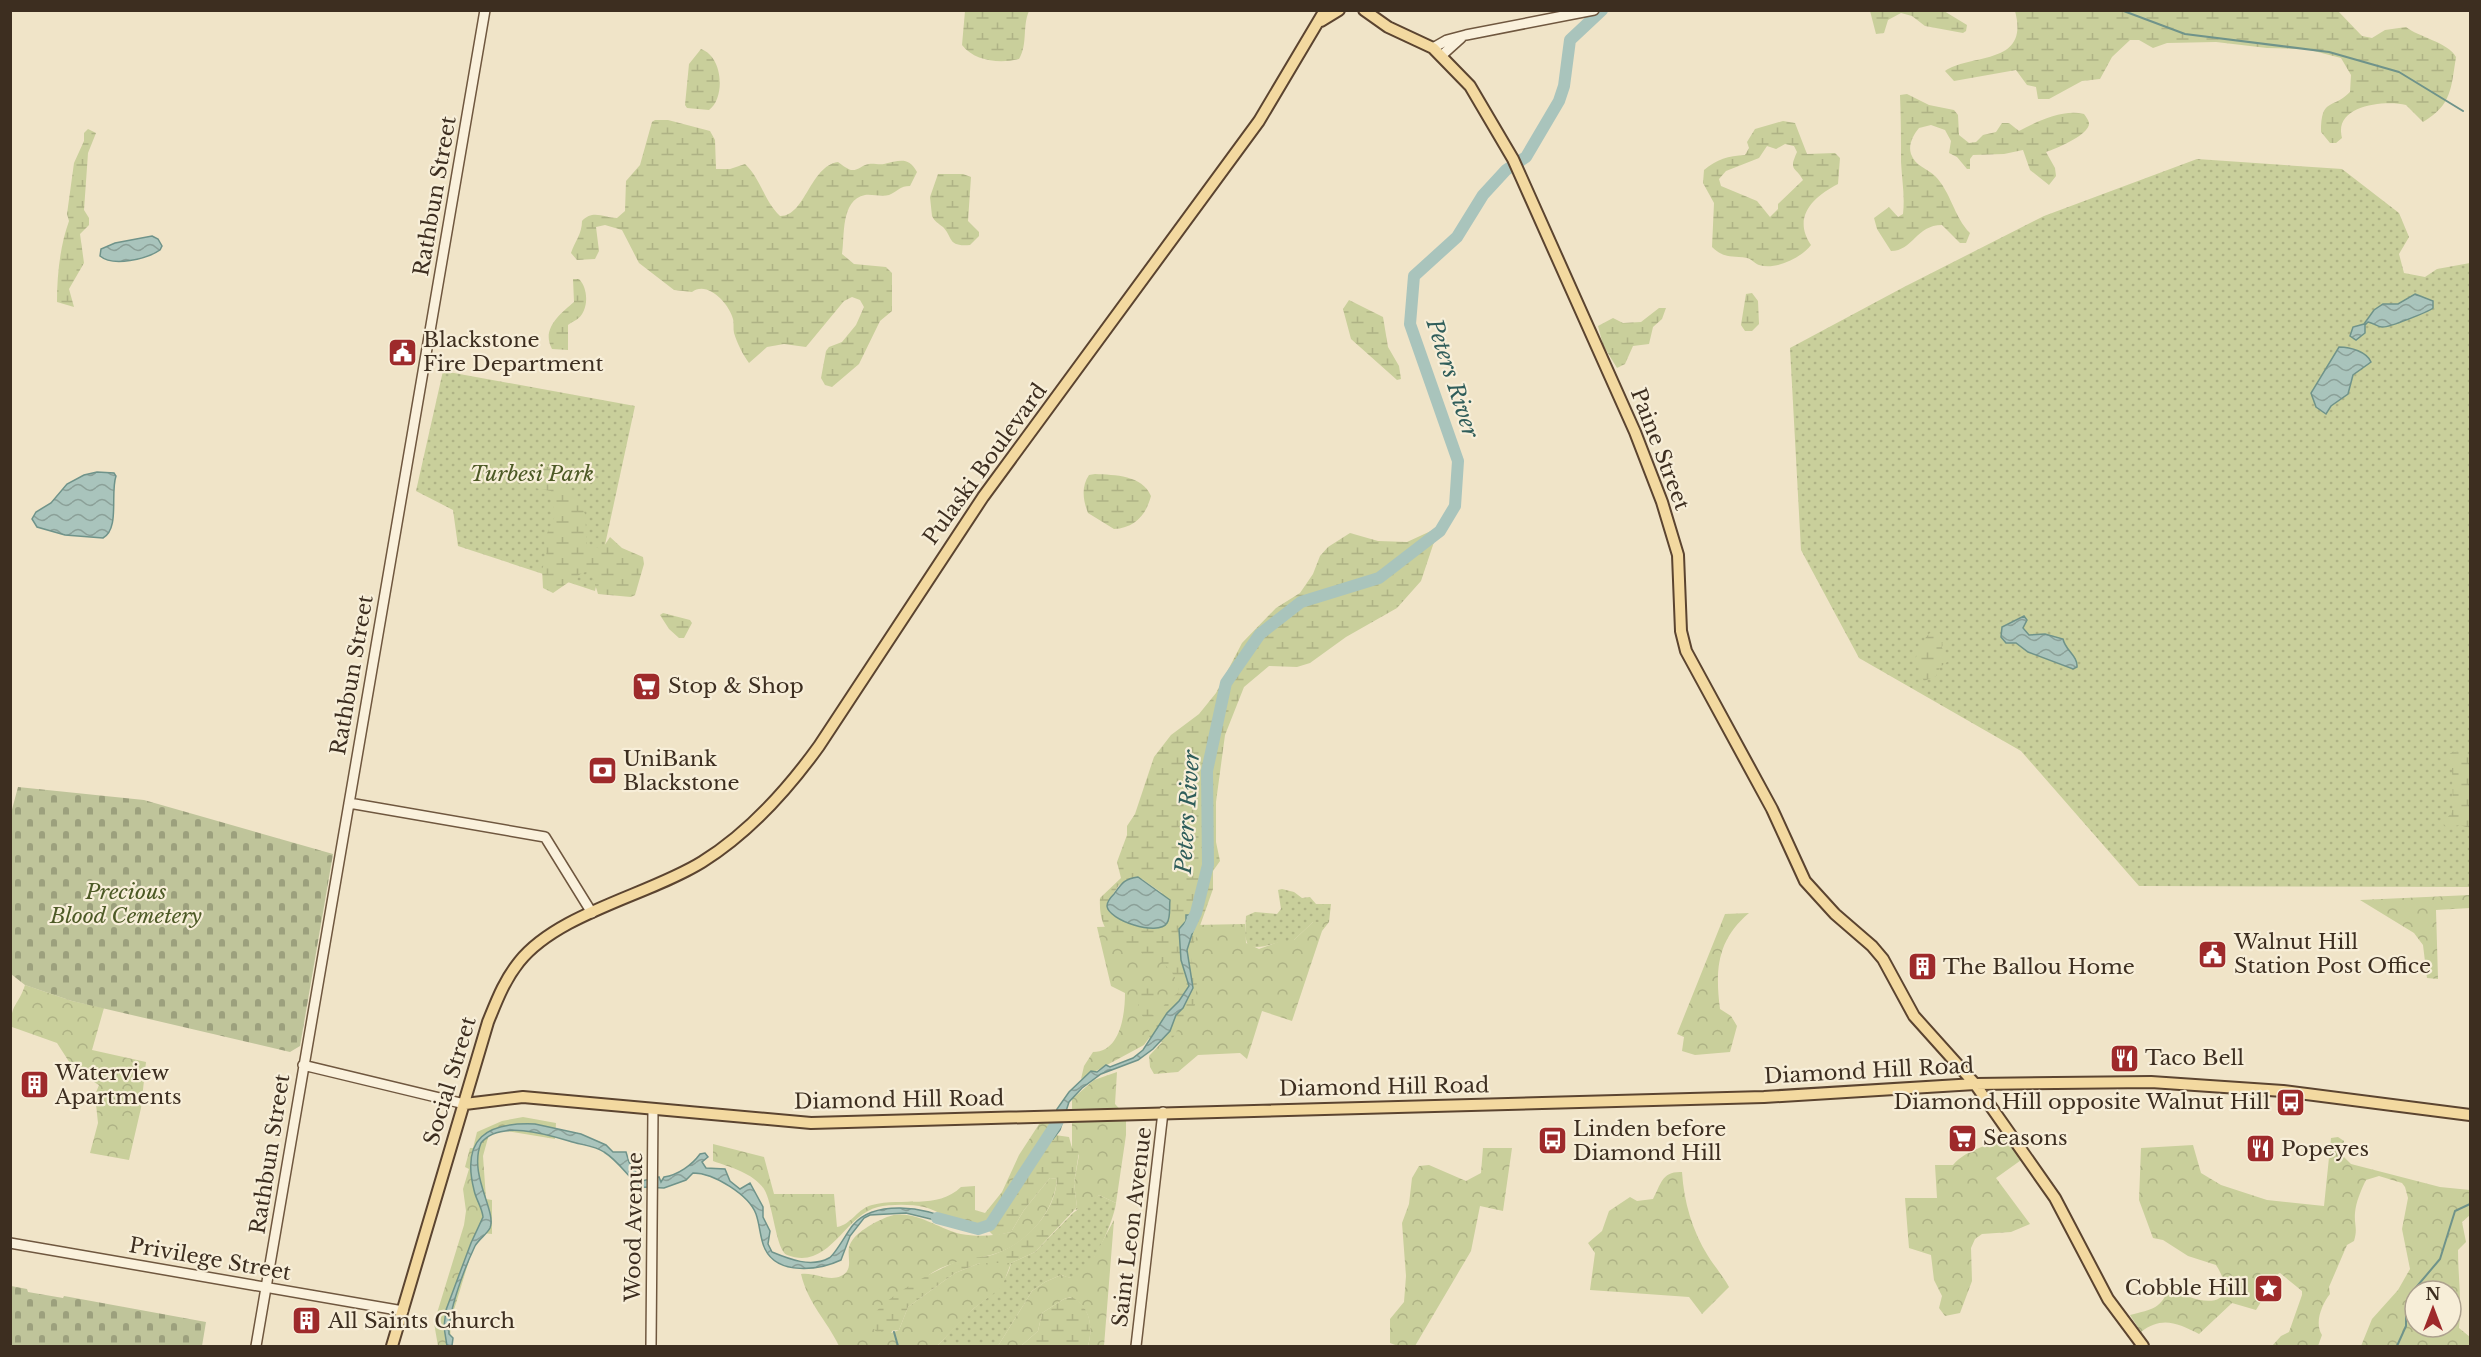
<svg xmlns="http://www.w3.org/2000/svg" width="2481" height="1357" font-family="'Libre Baskerville',serif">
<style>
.green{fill:url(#green-dots)}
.forest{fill:url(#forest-crowns);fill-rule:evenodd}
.wetland{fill:url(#wetland-marsh);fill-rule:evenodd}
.cemetery{fill:url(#cemetery-stones)}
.water{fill:url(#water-waves);stroke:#6f938a;stroke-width:1.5}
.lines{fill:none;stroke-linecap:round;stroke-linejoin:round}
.stream{stroke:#6f938a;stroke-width:2}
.river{stroke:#a9c4bc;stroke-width:12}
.secondary-casing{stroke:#6f573f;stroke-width:12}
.primary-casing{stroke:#5b4430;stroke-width:14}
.secondary{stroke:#faf1dc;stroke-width:9}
.primary{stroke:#f3d9a0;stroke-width:10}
.labels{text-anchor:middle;stroke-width:4.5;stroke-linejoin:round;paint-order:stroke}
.street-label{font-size:21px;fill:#3d2e20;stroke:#f7eed8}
.poi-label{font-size:21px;fill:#3d2e20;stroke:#f7eed8;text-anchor:start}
.park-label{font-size:21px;font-style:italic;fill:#4d5a26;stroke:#f7eed8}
.water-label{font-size:22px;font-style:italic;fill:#2f5d5a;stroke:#f7eed8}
</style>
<defs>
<pattern id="green-dots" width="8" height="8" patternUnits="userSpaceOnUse" patternTransform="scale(1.5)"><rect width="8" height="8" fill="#c9cf9b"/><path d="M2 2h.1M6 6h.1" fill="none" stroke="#aeb285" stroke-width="1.8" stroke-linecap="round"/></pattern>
<pattern id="forest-crowns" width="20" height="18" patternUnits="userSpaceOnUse" patternTransform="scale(1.5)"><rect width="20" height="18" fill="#c9cf9b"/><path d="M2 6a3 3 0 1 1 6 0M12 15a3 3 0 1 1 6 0" fill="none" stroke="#aeb285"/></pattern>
<pattern id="wetland-marsh" width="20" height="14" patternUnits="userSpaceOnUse" patternTransform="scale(1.5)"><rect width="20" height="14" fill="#c9cf9b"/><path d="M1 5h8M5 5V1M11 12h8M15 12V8" fill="none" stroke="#aeb285"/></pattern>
<pattern id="cemetery-stones" width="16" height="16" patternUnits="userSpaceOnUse" patternTransform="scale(1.5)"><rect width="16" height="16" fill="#bfc49a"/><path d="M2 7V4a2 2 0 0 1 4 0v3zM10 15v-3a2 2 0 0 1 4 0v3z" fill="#9ca07d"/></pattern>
<pattern id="water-waves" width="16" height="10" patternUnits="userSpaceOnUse" patternTransform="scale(1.5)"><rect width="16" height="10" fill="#a9c4bc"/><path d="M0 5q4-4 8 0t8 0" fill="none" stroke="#8ba098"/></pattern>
</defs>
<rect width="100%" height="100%" fill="#f0e4c8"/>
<path class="green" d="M2197 159 2342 169 2399 213 2409 237 2399 254 2404 273 2425 277 2437 269 2470 263V887L2139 886 2021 751 1859 658 1801 550 1790 348 1904 287 2044 216Z
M443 371 635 406 595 591 458 546 453 510 416 491Z
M1282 889 1294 892 1302 898 1310 897 1316 904H1331L1329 922H1313L1294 940C1277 940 1265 950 1248 946L1245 936 1246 916 1255 912 1277 914 1281 909 1278 890Z
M1099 1195 1116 1203C1114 1220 1092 1273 1075 1278 1070 1279 1065 1276 1061 1275L1045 1282 1032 1291 998 1346H937C949 1334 960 1320 973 1309 990 1295 1006 1286 1011 1263L1035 1252 1073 1213Z"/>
<path class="forest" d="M2470 895V908L2436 910 2438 979 2427 978 2423 945 2414 933 2360 900Z
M1749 913C1717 940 1715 970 1720 1009L1731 1016 1737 1026 1730 1052 1695 1055 1682 1051 1684 1037 1677 1034 1725 914Z
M1313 922H1329L1322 931 1292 1021 1262 1011 1247 1059 1240 1053 1198 1055 1178 1072 1154 1074 1150 1067 1149 1056 1178 1025 1194 977 1188 949 1195 925 1245 924 1246 943 1259 949 1283 940H1294Z
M1174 925 1183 979 1180 996 1144 1045 1081 1079 1084 1066 1093 1052C1121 1052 1125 1013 1125 993L1111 986 1097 927Z
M25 985 72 1001 104 1008 92 1050 146 1062 141 1108 129 1160 90 1153 98 1123 95 1095 99 1085 75 1071 57 1043 12 1027 11 1030C10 1003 18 1007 25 985Z
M1117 1072 1115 1104 1126 1116V1135L1116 1203 1099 1195 1084 1208 1075 1210 1077 1207 1074 1183 1079 1155 1072 1148V1099L1094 1080Z
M523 1117 556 1123 555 1139 507 1131 489 1134 483 1156 486 1199 492 1200V1234L482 1233 474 1244 450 1323 451 1346H438L434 1323 464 1225 466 1211 463 1189 469 1169 465 1167 470 1148H473L477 1132 502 1121Z
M1043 1118 1053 1121C1044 1146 1028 1160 1013 1180 1004 1193 1000 1215 987 1223 969 1235 942 1211 924 1207 912 1204 890 1204 878 1207 843 1216 830 1271 787 1255 776 1251 773 1203 764 1189 753 1173 730 1167 713 1161V1144L764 1157 774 1194H834L837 1227C851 1225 858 1208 872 1205 903 1197 937 1210 961 1187L975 1186V1210L985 1213 1002 1192 1019 1155Z
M2009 1134 2024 1158 1996 1178 2030 1224 2011 1232 1982 1234 1975 1239 1971 1248 1972 1281 1960 1313 1945 1316 1939 1308 1942 1296 1934 1280 1931 1255 1909 1248 1905 1198H1937L1935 1165H1953C1969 1147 1988 1148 2009 1134Z
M2338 1137 2344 1141 2342 1155 2351 1164 2440 1187 2470 1190V1215L2462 1222 2466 1242 2458 1250C2458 1276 2462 1302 2459 1328L2470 1337V1346H2361L2372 1319 2398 1290 2410 1269 2402 1229 2408 1198 2405 1187 2402 1183 2379 1176 2366 1180C2361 1190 2356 1202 2355 1213 2354 1225 2358 1228 2354 1241L2347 1245 2329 1287 2330 1294C2322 1304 2314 1323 2322 1335L2318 1346H2272L2281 1336 2289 1332 2302 1295V1291L2280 1273 2278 1274 2256 1310 2232 1303 2199 1334C2177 1323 2162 1316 2141 1332L2130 1315C2153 1309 2161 1309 2170 1286 2198 1308 2244 1309 2216 1265L2188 1256 2163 1240 2153 1238 2139 1200 2141 1148 2193 1145 2201 1173 2221 1185 2267 1200 2324 1206 2331 1138ZM2415 1291H2451V1327H2415Z
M1483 1148H1512L1503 1211 1480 1206 1471 1251 1415 1346H1398L1390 1343V1319L1404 1302 1406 1276 1402 1223 1409 1204 1412 1178 1419 1166 1429 1165 1466 1181 1481 1173Z
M1682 1172C1684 1202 1692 1230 1708 1256 1715 1267 1723 1276 1729 1287L1702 1314 1689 1297 1590 1290 1595 1253 1588 1243 1602 1231 1609 1211 1630 1197 1637 1201 1653 1199C1661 1184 1662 1171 1682 1172Z
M1050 1178 1057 1179C1054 1214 1025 1246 991 1255 969 1261 948 1261 929 1275 919 1282 899 1320 891 1333L899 1330 908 1307 955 1273 980 1263H1011L1002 1287 973 1309 937 1346H839C826 1319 808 1304 801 1274 815 1272 828 1282 841 1276 854 1270 847 1258 849 1247 853 1233 875 1222 887 1217 912 1207 938 1229 961 1234 977 1237 995 1236 1011 1232L1024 1210Z
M1114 1220 1104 1346H1088C1093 1328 1091 1307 1071 1297L1064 1299 1042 1313 1038 1331 1021 1346H998L1032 1291 1045 1282 1061 1275 1071 1278 1078 1276 1094 1257Z"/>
<path class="wetland" d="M965 11H1029C1022 27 1028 44 1019 59 1000 64 974 61 962 45Z
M1870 11H1944L1967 25 1966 31 1963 33 1925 26 1912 16 1901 13 1888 20 1884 33 1876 34Z
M2015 11H2338L2362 36 2372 38 2385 30 2406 27C2418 37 2448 42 2456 57 2451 88 2452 105 2423 122L2406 105C2385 100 2333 105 2342 138L2336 143H2330L2321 132C2321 97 2332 110 2350 92L2351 75 2341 58 2306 49 2267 48 2216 42 2167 43 2153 48 2139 40H2130L2112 57 2100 79 2082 81 2049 99H2038L2036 87 2027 85 2016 70 1954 81 1945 71C1972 53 2030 66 2015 11Z
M701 49C724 57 725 99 709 110L687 108 685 105 689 64Z
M1907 94 1929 105 1954 110 1958 115 1959 135 1969 143 1976 142 1983 135 1996 132 2002 123H2009L2019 131C2038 121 2063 109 2084 114 2086 117 2088 119 2089 123 2090 135 2055 149 2046 152L2055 168 2056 176 2049 185 2030 170 2023 150 2004 154 1973 155 1970 159V169H1967L1957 157 1949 153 1951 141 1945 130 1931 125 1919 128C1913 135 1908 145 1911 154 1915 166 1927 168 1935 176 1951 192 1954 217 1970 233L1966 243H1960L1942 225C1916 225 1913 251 1891 251L1877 229 1874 218 1889 207 1898 217 1903 214C1905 196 1902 181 1901 162 1901 140 1901 118 1900 95Z
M655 120H668L710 131 715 140 716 169H730L745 164C761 179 764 201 780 216 805 217 810 166 838 162 841 164 847 169 851 170 858 171 862 165 869 164 873 163 879 165 884 164 899 161 908 156 917 172L910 186C900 186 898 191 889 195 882 197 872 194 865 195 840 200 845 237 842 254L854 264 886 267 892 273V311L880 321 859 364 832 387 825 385 821 378 826 351 829 347 842 342 856 325 864 307 860 300 852 297 844 301 806 347 784 344 767 347 749 363C743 355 737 343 734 333 733 328 734 323 733 319 729 303 707 280 692 292L674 290 639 263 622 230 605 225 596 227 599 251 595 259 577 260 571 253C575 241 582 234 582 221 593 209 604 218 617 218L625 211 626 181 640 165 652 122Z
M1783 121 1795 123 1807 154 1835 153 1840 158 1838 184C1813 197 1792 217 1811 245 1801 258 1776 270 1759 265 1754 263 1752 259 1747 258 1730 255 1725 259 1712 247L1714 203 1703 183 1704 170C1717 159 1728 156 1745 155L1749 148 1747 142 1755 129ZM1785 144 1794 146 1797 152C1788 172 1796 166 1803 180L1778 204V209L1770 217 1757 201 1721 186 1719 179 1726 171 1759 158 1767 146 1776 149Z
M88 129 96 133 88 153 84 210 89 218V225L80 234 84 263 69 289 74 307 57 302C57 275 60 246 69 221L67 214 74 163 84 141V133Z
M938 174H963L971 177 968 221 979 232V236L970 245C947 247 953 237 943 227 938 223 935 222 932 216L930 197Z
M573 279H579C589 289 589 312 576 320 573 322 570 323 568 325V350L552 349C541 329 560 314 574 302Z
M1752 293 1758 301 1759 324 1752 331H1745L1741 325 1746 294Z
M1349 300 1383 317 1388 347 1399 366 1401 379 1397 380 1351 339 1343 309Z
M1659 308H1666L1662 319 1653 327 1649 344 1633 346 1625 364 1617 368 1603 345 1598 326 1613 318 1623 323 1641 322Z
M546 467H555L558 486 576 494 585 514 587 545 602 549 610 537 622 548 643 557 644 564 635 595 631 597 598 594 591 571 582 573 553 593 543 588 542 569 547 557 544 540 555 516 551 491 535 488 525 483V480Z
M1095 474C1115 475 1142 475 1151 496 1146 515 1135 528 1114 529L1088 513C1083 500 1081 487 1089 475Z
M1433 530 1437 533 1421 581 1397 608 1346 637 1310 663 1297 667 1269 666 1244 687 1225 735 1216 802V842L1220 861 1213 871V889L1190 954 1197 980 1195 1005 1172 1039 1150 1045 1149 1026 1138 1009V990L1146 984 1156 994 1152 1014 1156 1017 1167 1001 1179 992C1174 938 1096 968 1100 898L1121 878 1117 862 1127 835V826L1135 814 1154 757 1171 735 1199 714 1216 693 1242 643 1276 608 1300 593 1313 574 1320 556 1328 547 1350 533 1378 541 1407 542ZM1133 878 1142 879 1162 893 1107 903 1119 885Z
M663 613 690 620 692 623 684 638H679L669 629 660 615Z
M1934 629 1943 636 1942 648 1950 660 1940 667 1936 676 1924 681 1914 661 1926 637Z
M2454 751 2470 756V828L2459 825 2447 828 2443 823 2452 812 2453 803 2452 768 2448 755Z
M1055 1135 1069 1137 1072 1148 1079 1152 1074 1183 1077 1207 1035 1252 1011 1263H980L955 1273 908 1307 899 1330 877 1332 871 1327 869 1321C883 1297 930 1273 956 1262 967 1257 980 1258 992 1255 1025 1244 1055 1214 1057 1179L1050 1178 1024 1210 1011 1232 994 1236 989 1231 987 1223C999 1213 1003 1196 1011 1183 1020 1169 1041 1143 1055 1135Z
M1072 1297C1091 1307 1093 1328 1088 1346H1021L1038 1331 1042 1313 1064 1299Z"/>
<path class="cemetery" d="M18 787 144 800 333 854 300 1046 290 1052 72 1001 25 985 11 974 10 817Z
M11 1286 27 1289 28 1292 63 1298 64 1296 206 1322 202 1346H11Z"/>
<path class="water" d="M152 236 158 239 162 246 160 250C147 259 113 267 100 256L101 249 115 243Z
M2415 294 2433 301V308C2428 312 2388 328 2382 327 2377 327 2374 323 2368 322L2365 325V333L2356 340 2350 336 2353 327 2364 324 2374 310 2383 304H2398Z
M2339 347C2351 347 2367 352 2371 362L2353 375 2348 394 2331 406 2326 414 2316 407 2311 393Z
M97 472 114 473 116 476C110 493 120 529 103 538L65 535 37 527 32 519 36 512 51 503 67 484 84 475Z
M2024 616 2027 620 2023 628 2029 635 2045 634 2063 639C2065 650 2078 656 2077 667L2073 669 2028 652 2016 643H2006L2001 637 2002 627Z
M1138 877 1170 900C1169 907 1171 917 1167 923 1158 937 1108 920 1107 906 1107 901 1111 897 1114 894 1122 883 1124 879 1138 877Z
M1186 915H1198L1187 950 1193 988 1183 1008 1176 1015 1170 1031 1153 1049 1138 1060 1101 1074 1082 1088 1069 1102 1060 1130 1053 1139 1049 1134 1057 1109 1069 1092 1091 1071 1097 1072 1106 1065 1110 1067 1133 1058 1143 1050 1167 1013 1179 1001 1189 986 1181 960 1179 929 1186 921Z
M535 1124 581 1134 606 1145 613 1152H626L629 1162 642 1181 659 1177 661 1182 664 1177C678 1175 692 1165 700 1154L705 1153 708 1157 702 1162 706 1168 725 1169 730 1181 740 1189 750 1183 763 1207V1217L770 1231 768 1244 772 1252C789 1259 811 1268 829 1258 835 1255 847 1232 853 1225 874 1200 926 1206 951 1221L943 1222 906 1213 870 1215 864 1218 850 1236 841 1260C820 1270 778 1276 765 1249 760 1239 760 1225 756 1214 749 1195 714 1173 693 1173L686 1180 664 1188 641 1187C628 1178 620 1162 604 1152 594 1145 580 1145 569 1141 546 1134 499 1120 481 1143 468 1175 497 1211 490 1228 487 1234 479 1239 475 1246 465 1267 448 1311 449 1334L453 1338 452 1346H447L444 1327 446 1310 471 1243 483 1217C482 1207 476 1200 474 1190 461 1138 487 1122 535 1124Z"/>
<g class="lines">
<path class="stream" d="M2121 10 2185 34 2329 52 2399 72 2463 111
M894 1332 898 1346
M2397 1346 2406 1326V1306L2413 1291 2440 1259 2455 1211 2470 1204"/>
<path class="river" d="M1189 928 1196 913 1208 865 1207 771 1226 683 1260 634 1301 602 1379 578 1440 531 1455 506 1458 461 1410 324 1414 276 1457 237 1483 195 1506 170 1526 157 1559 101 1564 86 1570 40 1602 10
M937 1218 978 1229 990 1225 1058 1121"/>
<defs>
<path id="secondary" d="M1433 48 1447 40 1466 35 1594 10
M1441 56 1461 38
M349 803 545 837 592 913
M303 1065 465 1104
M10 1243 403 1311
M256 1346 485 10
M651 1346 653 1109
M1136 1346 1163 1112"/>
<path id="primary" d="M1364 10 1388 27 1433 48 1470 86 1513 159 1635 432 1662 502 1678 555 1681 631 1686 651 1772 809 1805 881 1835 914 1872 946 1883 959 1914 1016 1975 1084 2055 1198 2108 1299 2143 1346
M1321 21 1339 10
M465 1104 523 1097 811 1123 1764 1097 1975 1084 2151 1082 2283 1091 2470 1115
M392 1346 488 1022C497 1000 504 981 519 962 558 913 649 895 702 862 747 834 788 789 819 746L983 497 1259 121 1325 10"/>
</defs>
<use href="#secondary" class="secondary-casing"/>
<use href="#primary" class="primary-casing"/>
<use href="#secondary" class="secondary"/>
<use href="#primary" class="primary"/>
</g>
<defs>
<symbol id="civic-square" viewBox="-11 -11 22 22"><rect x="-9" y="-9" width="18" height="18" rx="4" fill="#9e2a2b" stroke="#f7eed8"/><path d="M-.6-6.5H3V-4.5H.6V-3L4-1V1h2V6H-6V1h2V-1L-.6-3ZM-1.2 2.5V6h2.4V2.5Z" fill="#fff"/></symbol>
<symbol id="supermarket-square" viewBox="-11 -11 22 22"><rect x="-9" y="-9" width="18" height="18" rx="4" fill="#9e2a2b" stroke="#f7eed8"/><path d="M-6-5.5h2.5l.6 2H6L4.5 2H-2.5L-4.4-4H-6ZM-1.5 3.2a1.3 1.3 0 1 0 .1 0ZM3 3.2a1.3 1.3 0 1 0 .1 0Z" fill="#fff"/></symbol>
<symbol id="bank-square" viewBox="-11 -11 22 22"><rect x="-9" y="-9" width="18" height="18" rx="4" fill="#9e2a2b" stroke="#f7eed8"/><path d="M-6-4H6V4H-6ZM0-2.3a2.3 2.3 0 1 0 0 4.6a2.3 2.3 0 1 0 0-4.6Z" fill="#fff"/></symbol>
<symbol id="building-square" viewBox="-11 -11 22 22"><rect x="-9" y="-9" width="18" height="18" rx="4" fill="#9e2a2b" stroke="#f7eed8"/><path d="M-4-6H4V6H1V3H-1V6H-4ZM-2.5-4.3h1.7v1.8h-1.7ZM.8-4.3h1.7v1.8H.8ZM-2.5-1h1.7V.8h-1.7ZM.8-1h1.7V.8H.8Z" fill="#fff"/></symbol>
<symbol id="restaurant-square" viewBox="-11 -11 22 22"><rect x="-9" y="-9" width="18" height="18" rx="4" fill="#9e2a2b" stroke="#f7eed8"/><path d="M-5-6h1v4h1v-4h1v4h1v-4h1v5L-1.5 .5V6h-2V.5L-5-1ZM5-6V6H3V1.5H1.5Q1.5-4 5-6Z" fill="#fff"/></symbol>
<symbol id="bus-square" viewBox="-11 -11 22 22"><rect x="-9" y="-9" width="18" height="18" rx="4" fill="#9e2a2b" stroke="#f7eed8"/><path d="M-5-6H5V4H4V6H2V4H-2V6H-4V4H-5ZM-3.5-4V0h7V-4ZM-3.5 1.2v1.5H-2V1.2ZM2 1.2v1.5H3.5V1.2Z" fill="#fff"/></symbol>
<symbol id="sight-square" viewBox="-11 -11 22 22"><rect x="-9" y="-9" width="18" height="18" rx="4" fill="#9e2a2b" stroke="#f7eed8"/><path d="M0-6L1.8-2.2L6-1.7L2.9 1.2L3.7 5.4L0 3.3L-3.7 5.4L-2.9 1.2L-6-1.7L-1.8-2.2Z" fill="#fff"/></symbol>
</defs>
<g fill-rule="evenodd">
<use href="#civic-square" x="386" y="336" width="33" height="33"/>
<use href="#supermarket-square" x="630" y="670" width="33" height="33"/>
<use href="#bank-square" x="586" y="754" width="33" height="33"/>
<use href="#civic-square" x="2196" y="938" width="33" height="33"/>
<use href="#building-square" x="1906" y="950" width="33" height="33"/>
<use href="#restaurant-square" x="2108" y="1042" width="33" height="33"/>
<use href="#building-square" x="18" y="1068" width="33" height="33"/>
<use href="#bus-square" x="2274" y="1086" width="33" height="33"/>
<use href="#supermarket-square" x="1946" y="1122" width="33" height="33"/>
<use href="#bus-square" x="1536" y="1124" width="33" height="33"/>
<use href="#restaurant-square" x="2244" y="1132" width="33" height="33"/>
<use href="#sight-square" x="2252" y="1272" width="33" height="33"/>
<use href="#building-square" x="290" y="1304" width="33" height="33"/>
</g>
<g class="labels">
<g class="street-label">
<text transform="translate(435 196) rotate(-80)" y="7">Rathbun Street</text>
<text transform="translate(1660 449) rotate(69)" y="7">Paine Street</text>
<text transform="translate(985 464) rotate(-54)" y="7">Pulaski Boulevard</text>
<text transform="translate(352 675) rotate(-80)" y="7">Rathbun Street</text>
<text transform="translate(1869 1071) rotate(-3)" y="7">Diamond Hill Road</text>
<text transform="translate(450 1081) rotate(-73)" y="7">Social Street</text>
<text transform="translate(1384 1087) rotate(-1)" y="7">Diamond Hill Road</text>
<text transform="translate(899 1100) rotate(-1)" y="7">Diamond Hill Road</text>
<text transform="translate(270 1154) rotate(-81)" y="7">Rathbun Street</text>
<text transform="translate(634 1227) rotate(-89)" y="7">Wood Avenue</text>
<text transform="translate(1132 1227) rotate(-83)" y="7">Saint Leon Avenue</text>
<text transform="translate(210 1259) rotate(10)" y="7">Privilege Street</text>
</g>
<g class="poi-label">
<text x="423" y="347">Blackstone<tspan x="423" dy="24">Fire Department</tspan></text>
<text x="668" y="693">Stop &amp; Shop</text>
<text x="623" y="766">UniBank<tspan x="623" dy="24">Blackstone</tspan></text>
<text x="2234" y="949">Walnut Hill<tspan x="2234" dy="24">Station Post Office</tspan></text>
<text x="1943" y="974">The Ballou Home</text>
<text x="2145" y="1065">Taco Bell</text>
<text x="55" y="1080">Waterview<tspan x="55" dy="24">Apartments</tspan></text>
<text x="2270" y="1109" text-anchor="end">Diamond Hill opposite Walnut Hill</text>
<text x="1573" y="1136">Linden before<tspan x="1573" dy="24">Diamond Hill</tspan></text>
<text x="1983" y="1145">Seasons</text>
<text x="2281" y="1156">Popeyes</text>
<text x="2248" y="1295" text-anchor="end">Cobble Hill</text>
<text x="328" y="1328">All Saints Church</text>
</g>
<g class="park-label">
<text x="532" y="481">Turbesi Park</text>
<text x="126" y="899">Precious<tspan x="126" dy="24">Blood Cemetery</tspan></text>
</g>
<g class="water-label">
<text transform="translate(1453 378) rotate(72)" y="8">Peters River</text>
<text transform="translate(1187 812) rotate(-86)" y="8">Peters River</text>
</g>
</g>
<rect width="2481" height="1357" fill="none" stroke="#3d2e20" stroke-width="24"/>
<g transform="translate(2433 1309)"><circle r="28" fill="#f7eed8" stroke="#ada18e" stroke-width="1.5"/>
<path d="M0-4.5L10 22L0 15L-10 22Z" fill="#9e2a2b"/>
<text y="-9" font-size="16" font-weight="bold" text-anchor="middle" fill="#3d2e20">N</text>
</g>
</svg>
